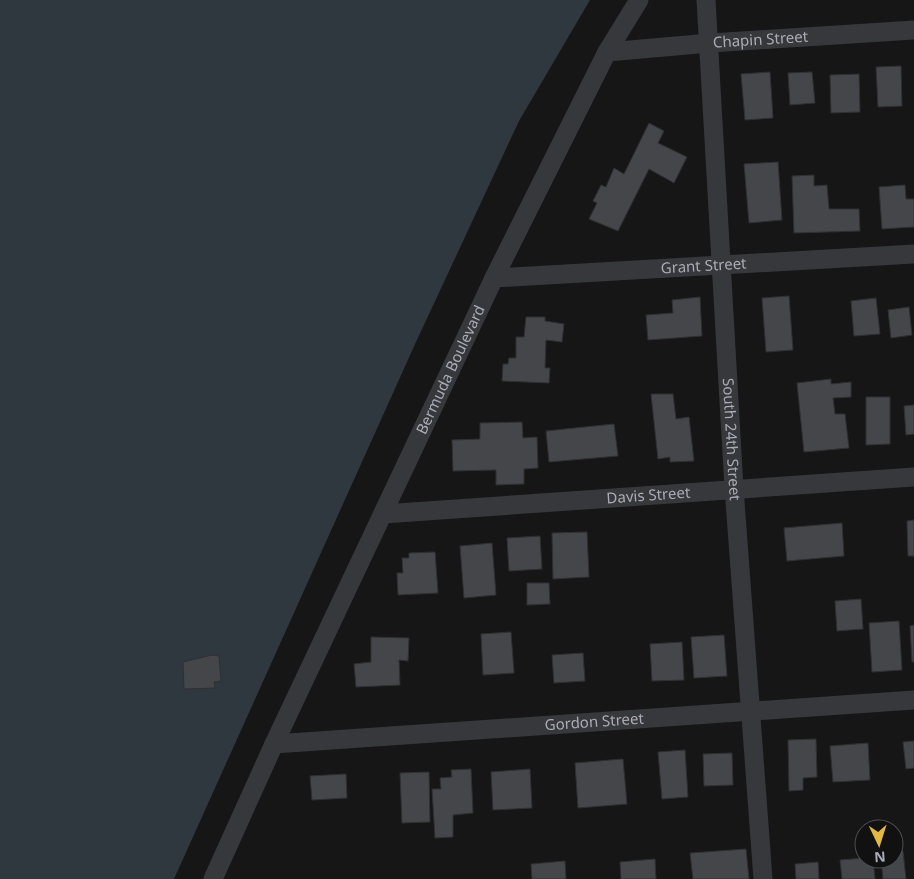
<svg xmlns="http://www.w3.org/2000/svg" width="914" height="879" font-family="'Noto Sans',sans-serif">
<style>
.water{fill:#30383f}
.building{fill:#45464a;stroke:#303033}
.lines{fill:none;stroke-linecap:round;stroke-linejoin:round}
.minor{stroke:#37383c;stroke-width:19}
.labels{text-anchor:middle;stroke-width:4;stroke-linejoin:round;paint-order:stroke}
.street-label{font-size:15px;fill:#a9acb6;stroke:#111112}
</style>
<rect width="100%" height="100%" fill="#161617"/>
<path class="water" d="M0 0H590L519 121 416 342 174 879H0Z"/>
<path class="building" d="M901 66 902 106 878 107 876 67Z
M770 72 773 118 745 120 741 74Z
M812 72 815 103 790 105 788 73Z
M859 74 860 112 831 113 830 75Z
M649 123 664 131 658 143 687 157 674 183 649 169 618 231 589 219 597 203 593 201 601 185 606 187 614 168 624 174Z
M778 162 782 220 749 223 744 164Z
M814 175V186L827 185 829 209H859L860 231 794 233 792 176Z
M905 185 906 199H914V227L882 229 879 187Z
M789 296 793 350 766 352 762 298Z
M700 297 702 336 648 340 646 315 673 313 672 300Z
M876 298 880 334 854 336 851 301Z
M909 307 912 335 891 338 888 310Z
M526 317H545V321L564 324 562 342 546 340 545 368H550L549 383 502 381 503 364H508L509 358H516V337H524Z
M831 379V384L851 382V397L833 398 835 414H845L849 448 804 452 797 383Z
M651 394H673L676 419 689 417 694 461 670 462V457L658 459Z
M866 397H890V444L866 445Z
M914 405V434L906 435 904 406Z
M522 422 523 438 537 437 538 468 524 469V484L496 485V470L453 471 452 440 480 439V423Z
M614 424 618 456 549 462 546 431Z
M914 520V556H908L907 521Z
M842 523 844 556 787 561 784 528Z
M587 532 589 577 553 579 552 533Z
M540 536 542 569 509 571 507 538Z
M492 543 496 595 464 598 460 546Z
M435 552 438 593 398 595 397 573H403L402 558H409V553Z
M527 583H549L550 604 527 605Z
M861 599 863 629 837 631 835 601Z
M899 621 902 670 872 672 869 623Z
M914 625V662H912L910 626Z
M511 632 514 673 483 675 481 634Z
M724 635 727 676 694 678 691 637Z
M371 637 409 638 408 661 399 660 400 685 356 687 354 664 371 662Z
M682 642 684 680 652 681 650 644Z
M583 653 585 681 554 683 552 655Z
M212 655 219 656 221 681 214 682 215 688 184 689 183 662Z
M816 739 817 777 803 778V790L789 791 788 740Z
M914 741V768L906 769 903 742Z
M868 743 870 780 833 782 830 746Z
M685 750 688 797 662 799 658 752Z
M732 753 733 785 704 786 703 754Z
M623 759 627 804 578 808 575 763Z
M471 769 473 813 453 815V837L435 838 432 789H441L440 778 452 777 451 770Z
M530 769 532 808 493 810 491 772Z
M429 772 430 822 402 823 400 773Z
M346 774 347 798 312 800 310 776Z
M746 849 749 879H693L690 853Z
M903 851 906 879H883L881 859H894V852Z
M864 858 873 859 875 879H842L840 860Z
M655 859 656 879H621L620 862Z
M565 861 566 879H532L531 864Z
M818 862 819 879H796L795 864Z"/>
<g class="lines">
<g class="minor">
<path id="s1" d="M706 0 734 488 763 879"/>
<path id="s2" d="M607 52 710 43 914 30"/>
<path id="s3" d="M494 278 914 254"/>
<path id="s4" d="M383 514 914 477"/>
<path id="s5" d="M274 744 914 700"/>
<path id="s6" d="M213 879 274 744 494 278 607 52 639 0"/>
</g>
</g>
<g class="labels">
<g class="street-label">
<text dy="5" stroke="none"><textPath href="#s2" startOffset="154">Chapin Street</textPath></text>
<text dy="5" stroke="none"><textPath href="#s3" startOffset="210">Grant Street</textPath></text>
<text dy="5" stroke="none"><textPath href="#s6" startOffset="562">Bermuda Boulevard</textPath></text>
<text dy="5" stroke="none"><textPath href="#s1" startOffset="440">South 24th Street</textPath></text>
<text dy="5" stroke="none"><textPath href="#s4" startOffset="266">Davis Street</textPath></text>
<text dy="5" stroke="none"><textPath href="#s5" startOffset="321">Gordon Street</textPath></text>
</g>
</g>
<g transform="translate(879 844) rotate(176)"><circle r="24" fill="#111112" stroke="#4e4f54"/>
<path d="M0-4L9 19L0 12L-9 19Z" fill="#e2b744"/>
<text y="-8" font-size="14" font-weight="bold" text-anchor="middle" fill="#a9acb6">N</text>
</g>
</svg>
